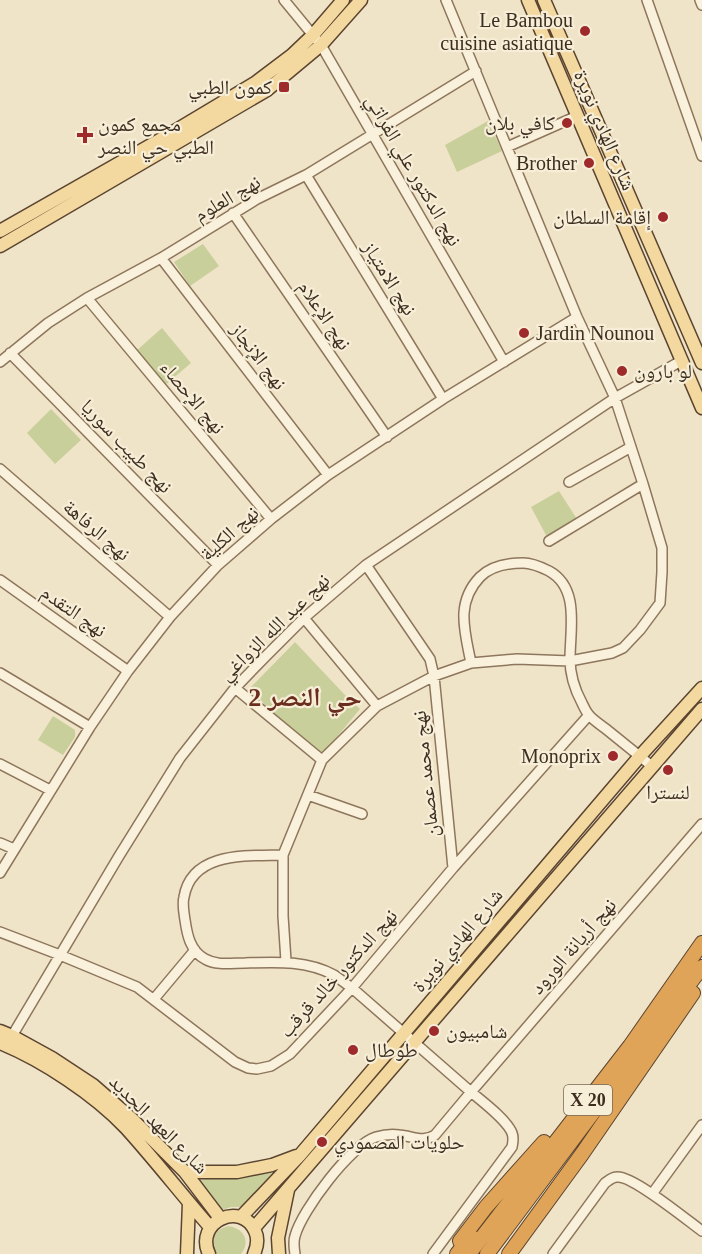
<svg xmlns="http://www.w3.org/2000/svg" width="702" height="1254" font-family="'Times New Roman','Noto Naskh Arabic',serif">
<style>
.green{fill:#c9cf9b}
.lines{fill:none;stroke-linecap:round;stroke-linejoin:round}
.minor-casing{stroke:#8d765c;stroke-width:12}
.major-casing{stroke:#5b4430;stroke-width:15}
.highway-casing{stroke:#5b4430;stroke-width:16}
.minor{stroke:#faf1dc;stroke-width:9}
.major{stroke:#f3d9a0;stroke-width:12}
.highway{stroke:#e0a458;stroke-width:14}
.poi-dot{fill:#9e2a2b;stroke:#f7eed8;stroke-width:2}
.labels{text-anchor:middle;stroke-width:4.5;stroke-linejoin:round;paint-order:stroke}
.shield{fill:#f7eed8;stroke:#756857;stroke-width:1.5}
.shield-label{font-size:18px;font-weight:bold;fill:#3d2e20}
.poi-label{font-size:20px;fill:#3d2e20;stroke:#f7eed8;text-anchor:end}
.street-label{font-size:20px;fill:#3d2e20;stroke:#f7eed8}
.district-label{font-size:26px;font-weight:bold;fill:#6b2e1e;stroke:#f7eed8}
</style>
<rect width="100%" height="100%" fill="#f0e4c8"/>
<path class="green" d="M488 121 502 151 457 172 445 145Z
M203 244 219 266 190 286 174 262Z
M162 328 191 363 164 386 136 351Z
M51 409 81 440 55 464 27 433Z
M559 491 577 519 547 537 531 507Z
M295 642 344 694 360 709 322 755 271 713 258 696 250 688Z
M53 716 75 730V737L63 755 38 740Z
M276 1169 241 1207H231L222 1210 197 1180Z
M228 1226C244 1228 251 1241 241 1254H217C208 1241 214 1230 228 1226Z"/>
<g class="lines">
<defs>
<path id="minor" d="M284 0 321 45 504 362
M647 0 702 156
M700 0 702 5
M507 147 577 116
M306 175 443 399
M233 213 387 437
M161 258 328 475
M87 298 271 519
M10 353 218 565
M0 362 48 323 87 298 161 258 257 199 306 175 476 71
M0 469 170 617
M569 482 631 447
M549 541 643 484
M366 565 430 659 434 676 453 868
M0 580 128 671
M304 618 377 706
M471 663C465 632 455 603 480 577 491 566 508 563 523 563 531 563 541 567 549 571 580 588 570 629 570 659 570 674 575 690 582 703 584 707 586 712 589 715 593 720 601 725 606 729 622 742 637 754 653 767
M0 673 90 727
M235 688 322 760
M0 764 50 790
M308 795 362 814
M0 843 14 849
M283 855C248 856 192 851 184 897 182 904 184 913 185 920 187 934 190 951 205 959 217 966 232 963 245 963 276 962 306 960 334 975 340 979 346 984 352 988L471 1092 702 824
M0 873 90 727 128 671 170 617 218 565 271 519 328 475 443 399 577 317
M0 932 60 955 137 987 235 1062 248 1068 257 1069 271 1066 290 1054 352 988 453 868 589 715
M286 961 283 916V855L322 760 377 706 434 676 471 663 517 659 570 661 612 653 623 648 640 630 660 603 662 572V548L643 484 615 398 577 317 446 0
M154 999 195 950
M9 1041 119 856 180 758 235 688 266 656 304 618 366 565 615 398 681 361
M652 1194 702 1125
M295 1254C294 1248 293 1242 295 1236 302 1210 351 1145 376 1137 383 1135 393 1134 399 1135 413 1136 423 1143 435 1135L471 1092C483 1102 507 1120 512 1133 514 1138 513 1142 512 1147L433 1254
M553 1254 605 1183C608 1181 612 1177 617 1177 632 1175 687 1220 702 1231"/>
<path id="major" d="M528 0 702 408
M544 0 702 363
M0 231 158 141 255 83 292 55 313 35 343 0
M0 246 267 90 321 45 361 0
M0 1031 12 1036 52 1058 93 1085 132 1119 185 1172 220 1218
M0 1043C42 1060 95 1095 126 1128 155 1160 182 1195 210 1227
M185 1172H237L272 1165 296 1156
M241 1217 300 1155 640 756 702 688
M254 1228 702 709
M187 1254 189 1203
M209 1254C194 1222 241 1200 255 1231 259 1239 257 1247 254 1254
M279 1254 278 1238 288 1190"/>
<path id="highway" d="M460 1241 486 1207 544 1142
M457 1254 471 1236
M469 1254 630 1046 702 943
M487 1254 702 967
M509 1254 582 1154 693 993"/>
</defs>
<use href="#minor" class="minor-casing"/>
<use href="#major" class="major-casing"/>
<use href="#highway" class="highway-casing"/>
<use href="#minor" class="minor"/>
<use href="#major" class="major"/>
<use href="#highway" class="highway"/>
</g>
<g class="poi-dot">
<circle cx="585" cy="31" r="6"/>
<rect x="278" y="81" width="12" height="12" rx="3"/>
<circle cx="567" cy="123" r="6"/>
<path d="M82 126h6v6h6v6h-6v6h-6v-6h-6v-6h6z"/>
<circle cx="589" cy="163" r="6"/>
<circle cx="663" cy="217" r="6"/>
<circle cx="524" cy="333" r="6"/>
<circle cx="622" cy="371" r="6"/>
<circle cx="613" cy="756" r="6"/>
<circle cx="668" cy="770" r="6"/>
<circle cx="434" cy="1031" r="6"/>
<circle cx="353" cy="1050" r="6"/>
<circle cx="322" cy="1142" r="6"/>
</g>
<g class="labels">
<rect class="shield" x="564" y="1085" width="48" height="30" rx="4.5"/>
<g class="shield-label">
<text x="588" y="1106">X 20</text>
</g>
<g class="poi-label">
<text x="573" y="27">Le Bambou<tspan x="573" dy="23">cuisine asiatique</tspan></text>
<text x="272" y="94">كمون الطبي</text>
<text x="555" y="130">كافي بلان</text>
<text x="98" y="131" text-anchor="start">مجمع كمون<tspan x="98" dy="23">الطبي حي النصر</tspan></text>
<text x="577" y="170">Brother</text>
<text x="651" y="224">إقامة السلطان</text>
<text x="536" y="340" text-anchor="start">Jardin Nounou</text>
<text x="634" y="378" text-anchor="start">لو بارون</text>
<text x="601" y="763">Monoprix</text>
<text x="668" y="799" text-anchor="middle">لنسترا</text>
<text x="446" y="1038" text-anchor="start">شامبيون</text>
<text x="365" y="1057" text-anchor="start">طوطال</text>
<text x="334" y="1149" text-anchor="start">حلويات المصمودي</text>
</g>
<g class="street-label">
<text transform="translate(605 130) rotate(67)" y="7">شارع الهادي نويرة</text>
<text transform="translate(414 170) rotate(60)" y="7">نهج الدكتور علي الفراتي</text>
<text transform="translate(227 198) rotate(-30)" y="7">نهج العلوم</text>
<text transform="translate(390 278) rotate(58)" y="7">نهج الامتياز</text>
<text transform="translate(325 315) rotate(56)" y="7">نهج الإعلام</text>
<text transform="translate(259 356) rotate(53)" y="7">نهج الإنجاز</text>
<text transform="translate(193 397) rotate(50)" y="7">نهج الإحصاء</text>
<text transform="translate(127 446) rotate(46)" y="7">نهج طبيب سوريا</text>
<text transform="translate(97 530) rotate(41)" y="7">نهج الرفاهة</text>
<text transform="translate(229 533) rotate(-42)" y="7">نهج الكلية</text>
<text transform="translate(74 611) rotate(35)" y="7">نهج التقدم</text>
<text transform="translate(274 627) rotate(-44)" y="7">نهج عبد الله الزواغي</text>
<text transform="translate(425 774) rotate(-96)" y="7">نهج محمد عصمان</text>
<text transform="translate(457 940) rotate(-50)" y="7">شارع الهادي نويرة</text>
<text transform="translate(573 946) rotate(-49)" y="7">نهج أريانة الورود</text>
<text transform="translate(338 973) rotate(-48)" y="7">نهج الدكتور خالد قرقب</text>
<text transform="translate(159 1124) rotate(45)" y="7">شارع العهد الجديد</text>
</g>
<g class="district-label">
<text x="305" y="706">حي النصر 2</text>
</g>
</g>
</svg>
